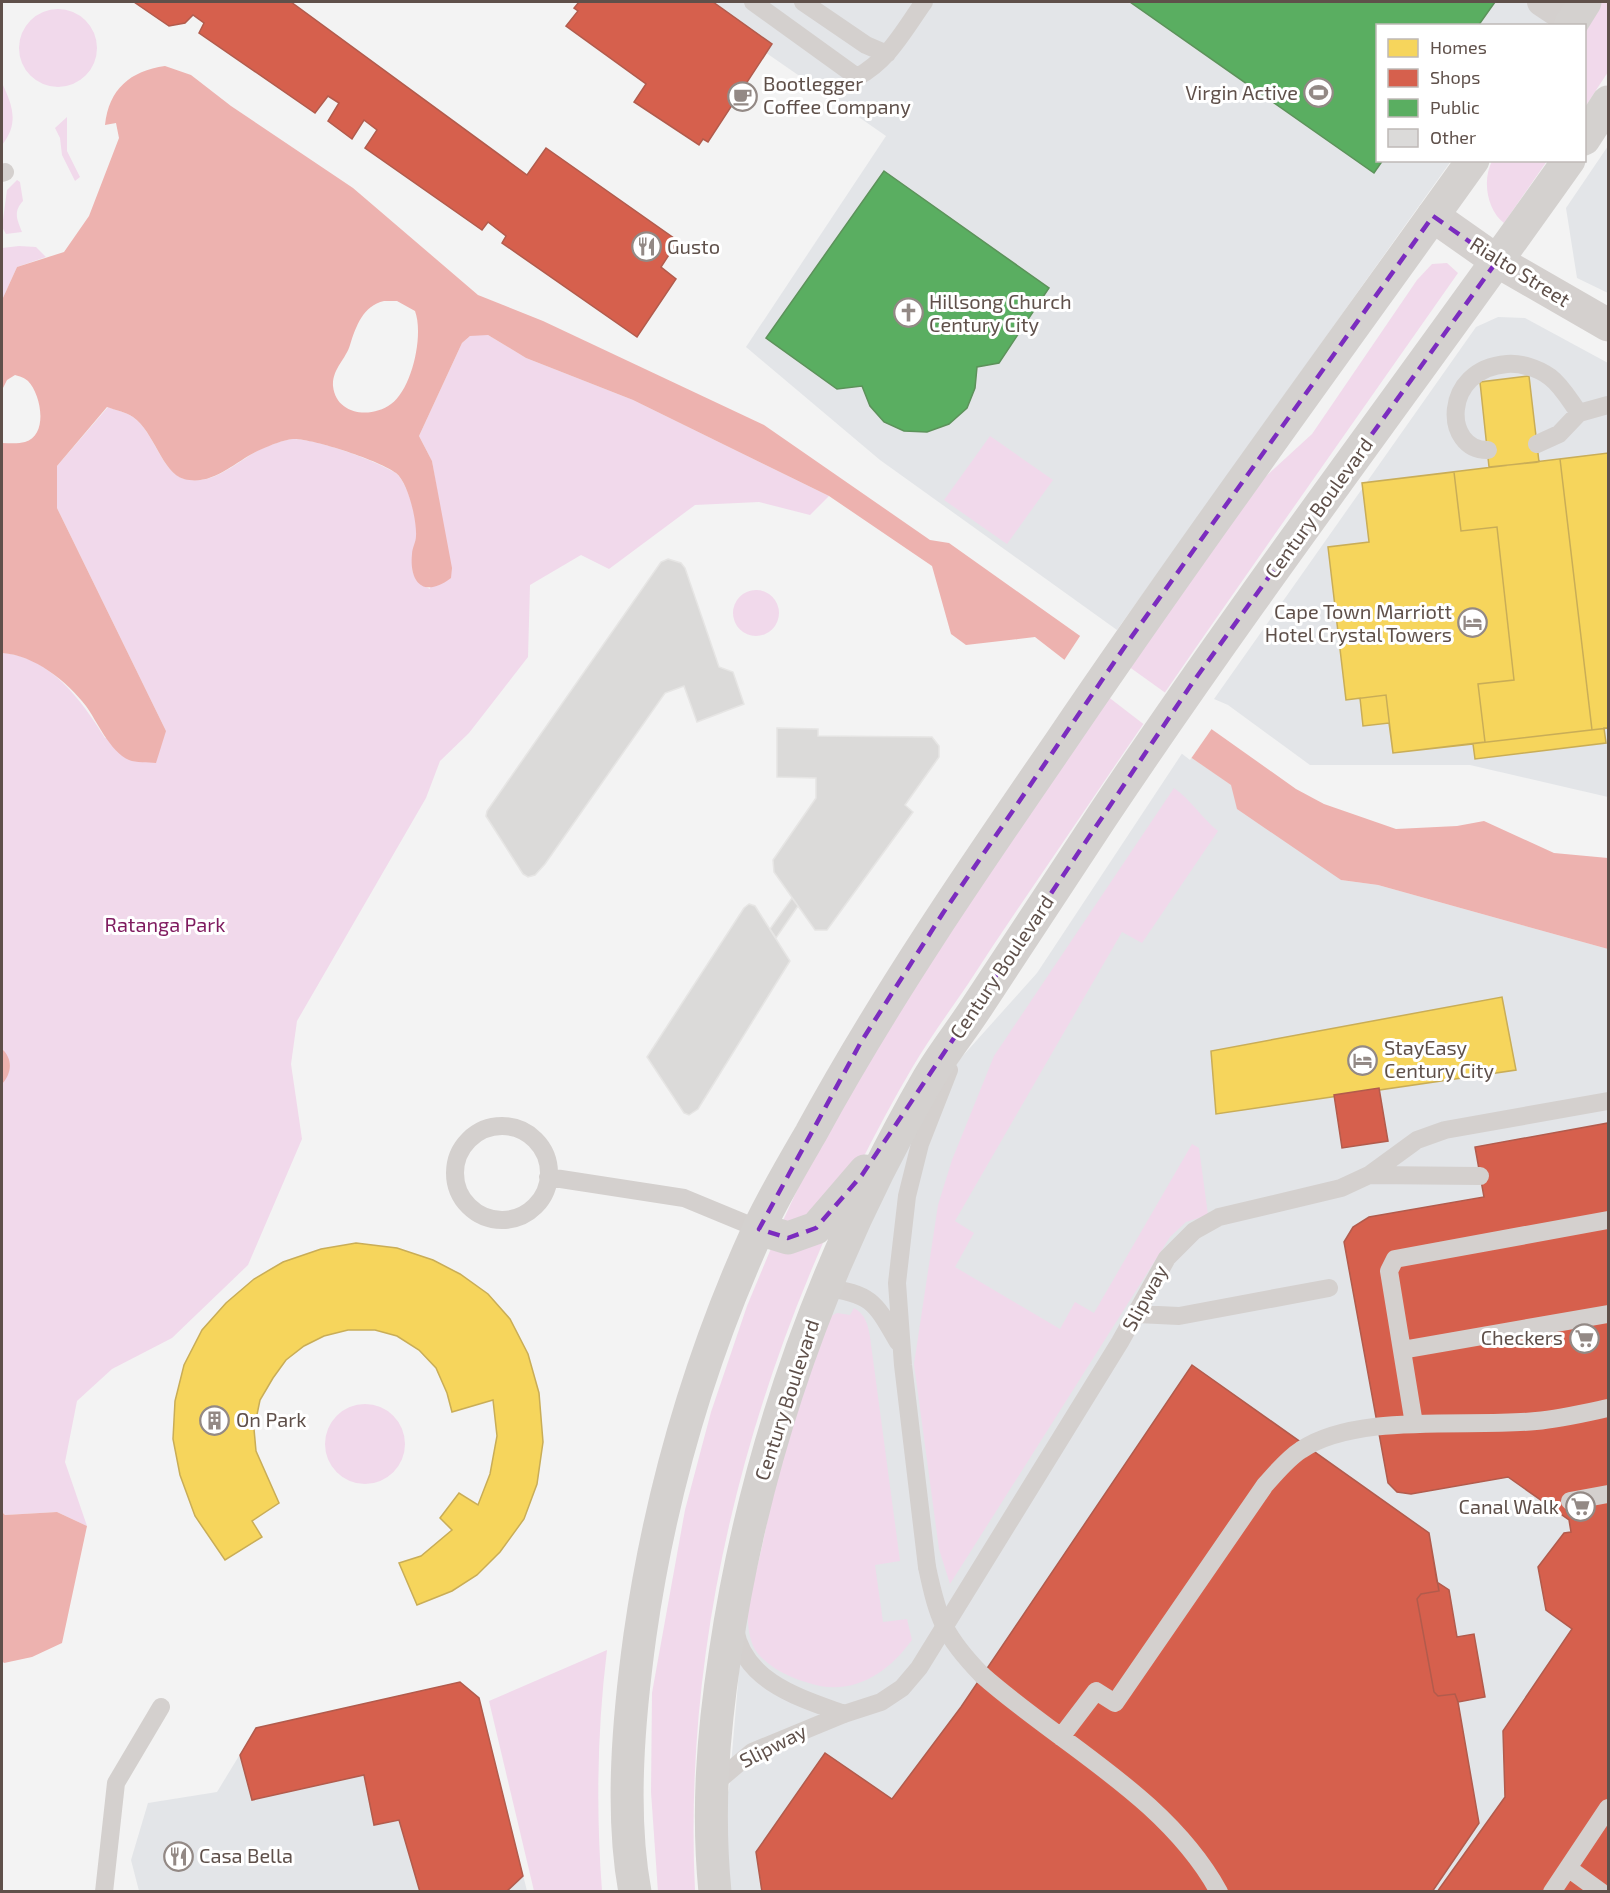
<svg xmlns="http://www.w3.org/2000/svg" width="1610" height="1893" font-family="'Exo 2',sans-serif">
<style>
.commercial{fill:#e3e5e8}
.green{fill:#f1d9eb}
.water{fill:#edb2af;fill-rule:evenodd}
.pier{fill:#f3f3f3}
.homes{fill:#f6d55c;stroke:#c9ad57;stroke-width:1.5}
.shops{fill:#d6604d;stroke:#b25b4c;stroke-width:1.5}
.public{fill:#5aae61;stroke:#5c925a;stroke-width:1.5}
.building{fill:#dbdad9;stroke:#e6e5e4;stroke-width:1.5}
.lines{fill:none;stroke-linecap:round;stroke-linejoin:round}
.service{stroke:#d4d0ce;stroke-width:18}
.pedestrian{stroke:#d4d0ce;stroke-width:28}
.minor{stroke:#d4d0ce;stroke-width:33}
.secondary{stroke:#d4d1cf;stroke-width:33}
.service-bridge{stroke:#d4d0ce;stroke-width:18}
.marked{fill:none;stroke:#7b2cbf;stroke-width:4.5;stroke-dasharray:12 8;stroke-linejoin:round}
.labels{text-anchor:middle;stroke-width:6;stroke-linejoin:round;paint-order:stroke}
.poi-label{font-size:20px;fill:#5f504a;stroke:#fff;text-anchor:start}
.street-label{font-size:20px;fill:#5f504a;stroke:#fff}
.park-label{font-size:20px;fill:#7f1b5f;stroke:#fff}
</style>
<rect width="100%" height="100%" fill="#f3f3f3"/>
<path class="commercial" d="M693 2H1564L1546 25 1378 26V160L1451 161 1117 630 880 460 746 347 886 136Z
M1608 146V293L1577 278 1566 208Z
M1498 317 1525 318 1608 363V797L1470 765H1310L1228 705 1214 699 1476 327Z
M1183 752 1232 785 1341 880 1378 885 1608 949V1891H729L721 1815 729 1789 739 1671 748 1608 807 1368 897 1163 960 1059 1037 973Z
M460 1682 479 1698 527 1891H139L131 1860 148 1803 217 1792 256 1728Z"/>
<path class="green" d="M1600 2H1608V72L1585 107 1584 26Z
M19 48a39 39 0 1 1 78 0a39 39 0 1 1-78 0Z
M2 83C13 106 19 124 2 145Z
M67 117V151L80 177 75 181 62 155 60 138 55 128Z
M1492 161H1547L1504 223C1487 210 1482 180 1492 161Z
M17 180 20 182 23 201C13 212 17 219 22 232L6 234 2 227 7 190Z
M19 246 36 247 46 257 17 267 2 300V248Z
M1447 263 1458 273C1335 449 1211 623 1091 801 1050 862 1008 922 968 984 949 1012 929 1039 912 1068 768 1315 681 1605 695 1891L658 1892 651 1792 652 1693 685 1510 711 1412 747 1306 780 1227 827 1126 872 1049 1096 712 1264 478 1312 434 1417 280 1432 264Z
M480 334 488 335 526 358 633 400 829 496 810 515 759 502 695 505 609 569 581 555 530 585 528 657 469 733 440 761 426 798 297 1021 291 1064 302 1139 248 1265 172 1338 112 1369 77 1401 65 1462 87 1526 57 1512 5 1515 2 1512V1084L4 1051 2 1049V653C50 656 82 701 105 738L166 731 57 508V466L108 407C115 410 126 412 133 417 154 431 162 474 185 479 213 486 236 462 259 450 268 446 284 439 294 439 316 439 374 460 394 472 408 480 419 523 416 539 412 560 405 578 430 589L439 502 432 461 419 436 462 343 470 336Z
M990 436 1053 480 1007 544 944 500Z
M733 613a23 23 0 1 1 46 0a23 23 0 1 1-46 0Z
M1174 788C1191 800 1201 817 1218 831L1142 943 1122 932 955 1221 974 1233 955 1267 1060 1329 1075 1302 1094 1313 1192 1144 1199 1148 1208 1215 1186 1222 1170 1237 950 1584 939 1549 914 1364 938 1205 952 1160 994 1056Z
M854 1308C866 1315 868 1325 870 1337L900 1561 875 1565 883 1622 907 1619 912 1640C890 1670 859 1693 820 1686 796 1681 758 1666 751 1640 742 1611 755 1579 761 1551 769 1515 775 1478 785 1444 798 1402 813 1360 827 1318L837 1313 850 1315Z
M325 1444a40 40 0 1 1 80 0a40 40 0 1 1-80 0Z
M607 1650C597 1731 596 1811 602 1891H534L489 1701Z"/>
<path class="water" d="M165 66 191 75 231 106 353 188 478 295 543 321 764 425 930 540 949 543 1296 789 1324 804 1396 829 1457 826 1484 821 1554 853 1608 858V949L1378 885 1341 880 1237 809 1231 785 1183 752 1035 637 966 645 951 634 932 566 829 496 633 400 526 358 488 335 470 336 462 343 419 436 432 461 452 568 451 578C425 598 409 584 412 554 412 548 416 542 416 536 417 521 408 482 396 473 381 461 311 438 293 439 283 440 271 445 262 449 237 459 214 487 184 479 162 473 154 431 133 417 126 412 115 410 107 407L57 466V508L166 731 156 763C148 762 136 763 129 760 110 752 97 721 86 706 67 681 34 655 2 653V443C9 443 18 444 25 442 49 435 41 394 28 381 25 378 19 376 15 375L7 380 2 390V300L17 267 64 252 89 216 119 138 116 123 105 125C109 89 130 71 165 66ZM384 301H397L415 311C424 335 412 389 391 404 371 419 336 415 333 386 332 369 346 359 350 345 356 326 363 306 384 301Z
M2 1049C13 1059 12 1073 2 1084Z
M2 1512 5 1515 57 1512 87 1526 62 1643 32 1657 4 1663 2 1661Z"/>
<path class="pier" d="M1082 633 1213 727 1190 760 1063 662Z"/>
<path class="homes" d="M1529 376 1539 462 1489 467 1480 382Z
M1608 453V728H1604L1606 743 1475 759 1473 744 1393 753 1389 723 1363 726 1360 698 1346 700 1328 547 1369 542 1362 483Z
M1608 453V728L1592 730 1560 459Z
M1608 453V728L1393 753 1389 723 1363 726 1360 698 1346 700 1328 547 1369 542 1362 483Z
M1454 472 1461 531 1497 527 1514 680 1478 684 1485 742 1393 753 1386 695 1346 700 1328 547 1369 542 1362 483Z
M1502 997 1516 1070 1216 1114 1211 1051Z
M356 1243 397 1248 433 1260 460 1274 488 1294 510 1319 528 1354 539 1393 543 1442 537 1484 524 1519 500 1552 477 1575 452 1591 417 1605 399 1563 421 1556 452 1530 440 1518 459 1493 478 1505 490 1474 497 1436 493 1400 452 1412 447 1393 436 1368 419 1350 397 1336 375 1330H348L324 1336 304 1346 286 1360 273 1378 260 1400 254 1429 256 1451 279 1503 252 1521 262 1537 225 1560 195 1516 180 1475 173 1439 175 1401 184 1365 202 1330 226 1303 254 1279 283 1262 321 1249Z"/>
<path class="shops" d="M134 2H291L527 175 546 148 678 241 661 267 676 279 637 337 502 243 506 236 488 222 482 230 365 148 377 130 364 120 352 139 328 121 339 103 328 96 315 113 199 33 204 23 193 15 185 23 169 26Z
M579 2H713L772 44 708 142 703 139 699 145 634 102 646 84 566 26 578 11 574 8Z
M1379 1088 1388 1141 1342 1148 1334 1095Z
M1608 1123V1892H1437L1505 1797 1503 1731 1572 1629 1546 1610 1538 1567 1564 1533 1571 1532 1569 1520 1508 1477 1411 1494 1397 1492 1388 1483 1344 1242 1353 1227 1369 1217 1484 1197 1475 1147Z
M1192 1365 1429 1533 1439 1591 1421 1594 1417 1599 1434 1692 1438 1696 1455 1694 1458 1702 1479 1823 1432 1892H762L756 1852 825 1753 892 1799 961 1707Z
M1192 1365 1429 1533 1437 1582 1449 1590 1457 1637 1474 1634 1485 1697 1458 1702 1479 1823 1432 1892H762L756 1852 825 1753 892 1799 961 1707Z
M1192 1365 1429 1533 1437 1582 1449 1590 1457 1637 1474 1634 1485 1697 1458 1702 1479 1823 1432 1892H762L756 1852 825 1753 892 1799 961 1707Z
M460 1682 479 1698 523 1876 506 1892H420L399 1820 374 1825 364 1775 252 1800 240 1755 256 1728Z"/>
<path class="public" d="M1130 2H1495L1478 26H1378V160H1383L1374 173Z
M884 171 1049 288 999 363 977 367 975 388 967 408 949 424 927 432 904 431 884 422 870 406 862 386 837 389 766 338Z"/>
<path class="building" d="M668 559 681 563 685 568 719 667 733 672 744 704 697 722 684 686 665 693 545 864 535 875 528 877 523 874 486 816 487 811 661 562Z
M777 728 818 729V736L932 737 939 746V757L905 805 913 812 827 930H815L774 872 773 860 816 798V778L777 777Z
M792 898 798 906 776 938 770 929Z
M749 904 755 906 790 961 698 1109 689 1115 684 1113 647 1057 744 908Z"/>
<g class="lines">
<path class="service" d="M753 2 857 77C888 61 904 30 924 2
M803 2 866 45 887 54
M2 173 5 172
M1579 413 1608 405
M1488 450C1443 451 1441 369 1507 364 1521 363 1538 368 1550 377 1562 386 1570 401 1579 413L1559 434 1537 444
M455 1173a47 47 0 1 1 94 0a47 47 0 1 1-94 0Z
M1369 1175 1480 1176
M548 1177 684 1198 759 1229
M825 1288C872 1293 876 1304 898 1342
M1137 1314 1179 1316 1329 1288
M1402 1350 1608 1314
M1414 1424 1389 1271 1395 1259 1608 1220
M1570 1501 1608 1494
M927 1567 903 1365 897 1283 907 1196 920 1144 949 1070
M735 1629C744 1682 800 1698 844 1714
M982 1675C1061 1745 1167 1797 1219 1892
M1061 1737 1096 1691 1115 1703 1265 1485C1277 1472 1287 1459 1301 1450 1357 1412 1470 1428 1536 1421 1560 1419 1585 1413 1608 1408
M713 1785 752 1752 844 1714 881 1702 902 1688 919 1668 1120 1342 1167 1258 1194 1231 1219 1217 1341 1188 1369 1175 1417 1140 1445 1130 1608 1101
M1568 1868 1601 1892
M104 1892 116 1783 161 1707
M1552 1892 1608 1808"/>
<path class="pedestrian" d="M1541 2 1556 12"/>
<path class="minor" d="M1433 216 1497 261 1608 325"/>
<path class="secondary" d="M1570 26 1585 2
M1584 139 1608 102
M759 1229 788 1238 816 1228 865 1171
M635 1892C620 1812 629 1715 640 1635 660 1495 700 1357 759 1228 774 1196 793 1164 811 1133 885 997 973 869 1061 741 1194 545 1335 353 1473 160
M715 1892C707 1811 713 1734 725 1655 755 1451 825 1257 928 1079 943 1053 962 1030 978 1005 1020 942 1061 878 1103 815 1252 592 1414 379 1569 160"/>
<path class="service-bridge" d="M927 1567C938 1619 944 1636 982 1675"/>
</g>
<path class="marked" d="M1433 216 1497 261 1193 682 862 1175 816 1228 788 1238 759 1229 861 1042 943 913 1130 639Z"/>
<defs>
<symbol id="stadium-ring" viewBox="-11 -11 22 22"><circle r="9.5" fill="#fff" stroke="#938985" stroke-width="1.5"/><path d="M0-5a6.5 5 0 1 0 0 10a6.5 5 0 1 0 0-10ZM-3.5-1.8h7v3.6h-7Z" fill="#938985"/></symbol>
<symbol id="cafe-ring" viewBox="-11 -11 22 22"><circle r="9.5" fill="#fff" stroke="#938985" stroke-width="1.5"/><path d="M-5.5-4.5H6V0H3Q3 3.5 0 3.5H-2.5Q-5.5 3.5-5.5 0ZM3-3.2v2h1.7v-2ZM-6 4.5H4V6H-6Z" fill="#938985"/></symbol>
<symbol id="restaurant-ring" viewBox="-11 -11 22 22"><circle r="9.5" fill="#fff" stroke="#938985" stroke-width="1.5"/><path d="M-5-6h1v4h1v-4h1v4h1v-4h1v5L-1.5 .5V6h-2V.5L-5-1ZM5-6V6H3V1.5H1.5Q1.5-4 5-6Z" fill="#938985"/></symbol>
<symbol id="church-ring" viewBox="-11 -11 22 22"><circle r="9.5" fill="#fff" stroke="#938985" stroke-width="1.5"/><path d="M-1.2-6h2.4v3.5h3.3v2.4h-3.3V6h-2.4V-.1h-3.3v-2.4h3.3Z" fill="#938985"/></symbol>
<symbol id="hotel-ring" viewBox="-11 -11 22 22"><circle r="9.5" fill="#fff" stroke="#938985" stroke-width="1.5"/><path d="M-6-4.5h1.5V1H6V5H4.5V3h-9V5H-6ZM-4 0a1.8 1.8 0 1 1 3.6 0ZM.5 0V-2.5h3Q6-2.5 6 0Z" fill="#938985"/></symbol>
<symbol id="supermarket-ring" viewBox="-11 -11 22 22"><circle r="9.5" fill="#fff" stroke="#938985" stroke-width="1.5"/><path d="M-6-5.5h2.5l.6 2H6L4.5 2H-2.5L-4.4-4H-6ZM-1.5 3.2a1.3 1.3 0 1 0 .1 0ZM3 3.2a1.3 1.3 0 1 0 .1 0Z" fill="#938985"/></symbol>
<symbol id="building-ring" viewBox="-11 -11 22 22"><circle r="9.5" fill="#fff" stroke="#938985" stroke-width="1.5"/><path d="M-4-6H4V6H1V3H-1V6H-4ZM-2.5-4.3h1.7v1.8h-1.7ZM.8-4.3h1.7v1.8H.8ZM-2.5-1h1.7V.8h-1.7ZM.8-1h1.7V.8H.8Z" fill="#938985"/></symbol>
</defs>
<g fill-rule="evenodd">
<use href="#stadium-ring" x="1302" y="76" width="33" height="33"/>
<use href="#cafe-ring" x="726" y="80" width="33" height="33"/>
<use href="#restaurant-ring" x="630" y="230" width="33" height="33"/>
<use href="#church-ring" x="892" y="296" width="33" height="33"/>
<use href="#hotel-ring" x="1456" y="606" width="33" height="33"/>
<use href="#hotel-ring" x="1346" y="1044" width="33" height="33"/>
<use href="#supermarket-ring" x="1568" y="1322" width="33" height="33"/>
<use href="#building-ring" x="198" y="1404" width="33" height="33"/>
<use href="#supermarket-ring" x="1564" y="1490" width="33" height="33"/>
<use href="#restaurant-ring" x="162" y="1840" width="33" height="33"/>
</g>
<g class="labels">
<g class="poi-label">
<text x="763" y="91">Bootlegger<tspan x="763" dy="23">Coffee Company</tspan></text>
<text x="1298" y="100" text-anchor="end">Virgin Active</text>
<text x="667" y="254">Gusto</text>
<text x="929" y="309">Hillsong Church<tspan x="929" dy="23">Century City</tspan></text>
<text x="1452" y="619" text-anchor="end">Cape Town Marriott<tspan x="1452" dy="23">Hotel Crystal Towers</tspan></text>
<text x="1384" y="1055">StayEasy<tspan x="1384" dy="23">Century City</tspan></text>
<text x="1563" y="1345" text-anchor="end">Checkers</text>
<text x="236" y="1427">On Park</text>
<text x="1559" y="1514" text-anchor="end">Canal Walk</text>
<text x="199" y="1863">Casa Bella</text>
</g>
<g class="street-label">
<text transform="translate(1520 272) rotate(32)" y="7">Rialto Street</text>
<text transform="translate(1319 508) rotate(-54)" y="7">Century Boulevard</text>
<text transform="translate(1002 967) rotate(-56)" y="7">Century Boulevard</text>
<text transform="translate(1145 1298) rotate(-61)" y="7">Slipway</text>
<text transform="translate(787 1400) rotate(-72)" y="7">Century Boulevard</text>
<text transform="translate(773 1746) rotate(-27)" y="7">Slipway</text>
</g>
<g class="park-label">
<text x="165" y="932">Ratanga Park</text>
</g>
</g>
<rect width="1610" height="1893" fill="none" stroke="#5f504a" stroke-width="6"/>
<rect x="1376" y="24" width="210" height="138" fill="#ffffff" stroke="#bfb9b7" stroke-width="1.5"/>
<rect x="1388" y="39" width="30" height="18" fill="#f6d55c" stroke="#bfb9b7" stroke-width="1.5"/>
<text x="1430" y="54" font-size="18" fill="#5f504a">Homes</text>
<rect x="1388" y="69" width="30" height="18" fill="#d6604d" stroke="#bfb9b7" stroke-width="1.5"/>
<text x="1430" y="84" font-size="18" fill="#5f504a">Shops</text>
<rect x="1388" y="99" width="30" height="18" fill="#5aae61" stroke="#bfb9b7" stroke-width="1.5"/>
<text x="1430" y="114" font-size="18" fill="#5f504a">Public</text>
<rect x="1388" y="129" width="30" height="18" fill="#dbdad9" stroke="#bfb9b7" stroke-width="1.5"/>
<text x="1430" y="144" font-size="18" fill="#5f504a">Other</text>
</svg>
